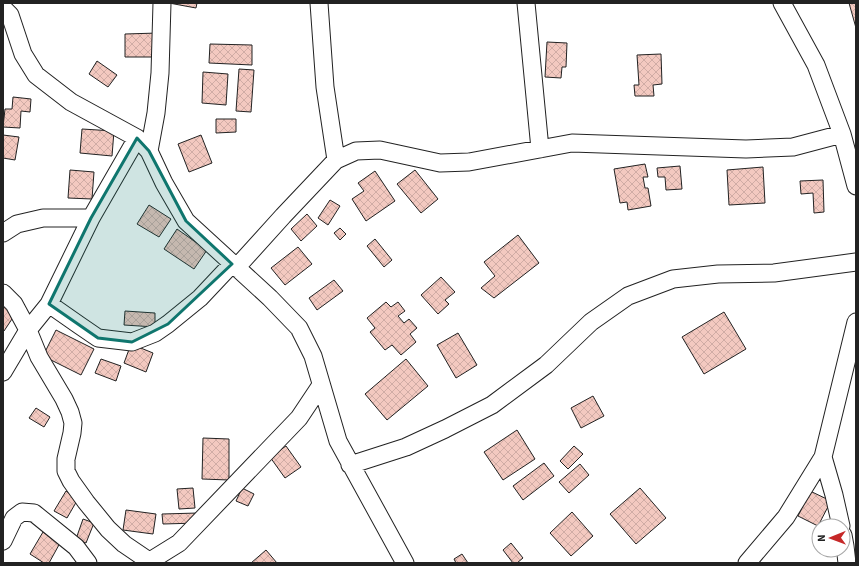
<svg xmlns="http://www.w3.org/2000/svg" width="859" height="566" font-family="'Source Sans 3',sans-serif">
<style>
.building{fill:url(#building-cross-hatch);stroke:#222}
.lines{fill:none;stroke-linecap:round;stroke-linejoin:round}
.minor-casing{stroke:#222;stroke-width:19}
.minor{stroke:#fff;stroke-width:17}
.marked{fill:#0f766e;fill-opacity:0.2;stroke:#0f766e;stroke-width:3;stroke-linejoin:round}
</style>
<defs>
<pattern id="building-cross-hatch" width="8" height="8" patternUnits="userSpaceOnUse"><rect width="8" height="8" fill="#f3c9c0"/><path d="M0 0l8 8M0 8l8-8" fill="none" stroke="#d0aca5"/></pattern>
</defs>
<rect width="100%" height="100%" fill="#fff"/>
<path class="building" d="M169 3H197L196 8Z
M849 3H856V28Z
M158 33V57H125V34Z
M547 42 567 43 566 67H562L561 78 545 77Z
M210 44 252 45V65L209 63Z
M661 54 662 84 653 85 654 96H635L634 85H639L637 55Z
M97 61 117 75 108 87 89 74Z
M239 69 254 70 251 112 236 111Z
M203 72 228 74 226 105 202 103Z
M13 97 31 99 30 112 21 111 20 128 3 127 5 109H12Z
M216 119H236V132L216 133Z
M82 129 114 131 112 156 80 153Z
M3 135 19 137 15 160 3 158Z
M201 135 212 163 189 172 178 144Z
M645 164 648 177H643L645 188H648L651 206 628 210 627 202 620 203 614 169Z
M680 166 682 189 666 190 665 177H658L657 168Z
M763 167 765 203 729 205 727 170Z
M70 170 94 172 92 199 68 198Z
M415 170 438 199 421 213 397 184Z
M375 171 395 201 366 221 352 199 364 191 358 183Z
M823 180 824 212 814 213 813 193 801 194 800 181Z
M330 200 340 206 328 225 318 218Z
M149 205 171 219 159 237 137 224Z
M307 214 317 226 301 241 291 229Z
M340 228 346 234 340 240 334 233Z
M177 229 207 250 194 269 164 249Z
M518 235 539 263 494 298 481 288 495 276 484 262Z
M375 239 392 260 384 267 367 246Z
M298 247 312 264 285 285 271 268Z
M441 277 455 292 445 300 449 304 438 314 421 295Z
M334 280 343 291 317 310 309 298Z
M386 302 391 307 398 302 405 311 398 316 404 323 409 319 417 328 410 334 416 342 401 355 392 345 385 350 370 332 375 328 367 318Z
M3 305 16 313 4 331 3 330Z
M125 311 155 313V327L124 325Z
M724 312 746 349 704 374 682 337Z
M56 330 94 349 81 375 43 356Z
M458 333 477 365 456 378 437 345Z
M131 344 153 353 146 372 124 363Z
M101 359 121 366 116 381 95 373Z
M406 359 428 386 387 420 365 394Z
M593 396 604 416 581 428 571 408Z
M36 408 50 417 44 427 29 418Z
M517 430 535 459 503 480 484 452Z
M203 438 229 439V480L202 479Z
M286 446 301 467 285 478 270 457Z
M574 446 583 454 568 469 560 461Z
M544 463 554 476 523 500 513 486Z
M580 464 589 475 569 493 559 482Z
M193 488 195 508 179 509 177 489Z
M242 488 254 494 248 506 236 501Z
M640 488 666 518 636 544 610 514Z
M66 491 78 499 67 518 54 511Z
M810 491 831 501 818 526 798 516Z
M126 510 156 514 153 534 123 530Z
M572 512 593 536 571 556 550 533Z
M198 513V523L163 524 162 514Z
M83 519 94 523 86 543 76 539Z
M43 532 60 543 49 563H44L30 554Z
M511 543 523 558 517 563H513L503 550Z
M266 550 277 563H251Z
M462 554 468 563H456L454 559Z"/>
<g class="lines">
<defs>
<path id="minor" d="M319 3 325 87 336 160
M526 3 540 149
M782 3 816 65 842 134 856 186
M3 8 10 15 23 54 36 75 71 102 137 138 149 151 164 183 186 221 270 298 299 328 313 356 338 441 405 563
M149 151 156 113 160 73 162 3
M3 233 17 224 43 218H91
M236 268 283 216 336 160 356 151 380 150 440 163 469 162 572 143 746 149 793 147 842 134
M3 293 14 304 28 330 39 357 64 399 70 412 73 423 72 433 66 459V471L71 481 86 502 108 529 124 544 152 563
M49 304 79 325 98 338 132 342 155 333 168 324 200 298 232 264
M3 372 28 330 49 304 91 218 137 138
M823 457 834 495 841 526
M350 465 406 447 445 429 492 405 546 365 591 322 628 296 673 279 718 274 774 273 856 262
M843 535 845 546 847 563
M3 541 14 518 22 512 34 513 76 547 88 563
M150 561 179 543 299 418 321 385
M747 563 786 517 823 457 856 322"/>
</defs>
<use href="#minor" class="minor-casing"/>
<use href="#minor" class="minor"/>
</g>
<path class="marked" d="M137 138 149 151 186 221 232 264 168 324 132 342 98 338 49 304 91 218Z"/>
<rect width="859" height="566" fill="none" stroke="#222222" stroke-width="8"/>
<g transform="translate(831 538) rotate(269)"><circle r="19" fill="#ffffff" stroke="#a7a7a7"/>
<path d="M0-3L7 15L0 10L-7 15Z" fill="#c62828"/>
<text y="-6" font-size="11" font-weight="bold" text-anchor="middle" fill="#222222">N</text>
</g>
</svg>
